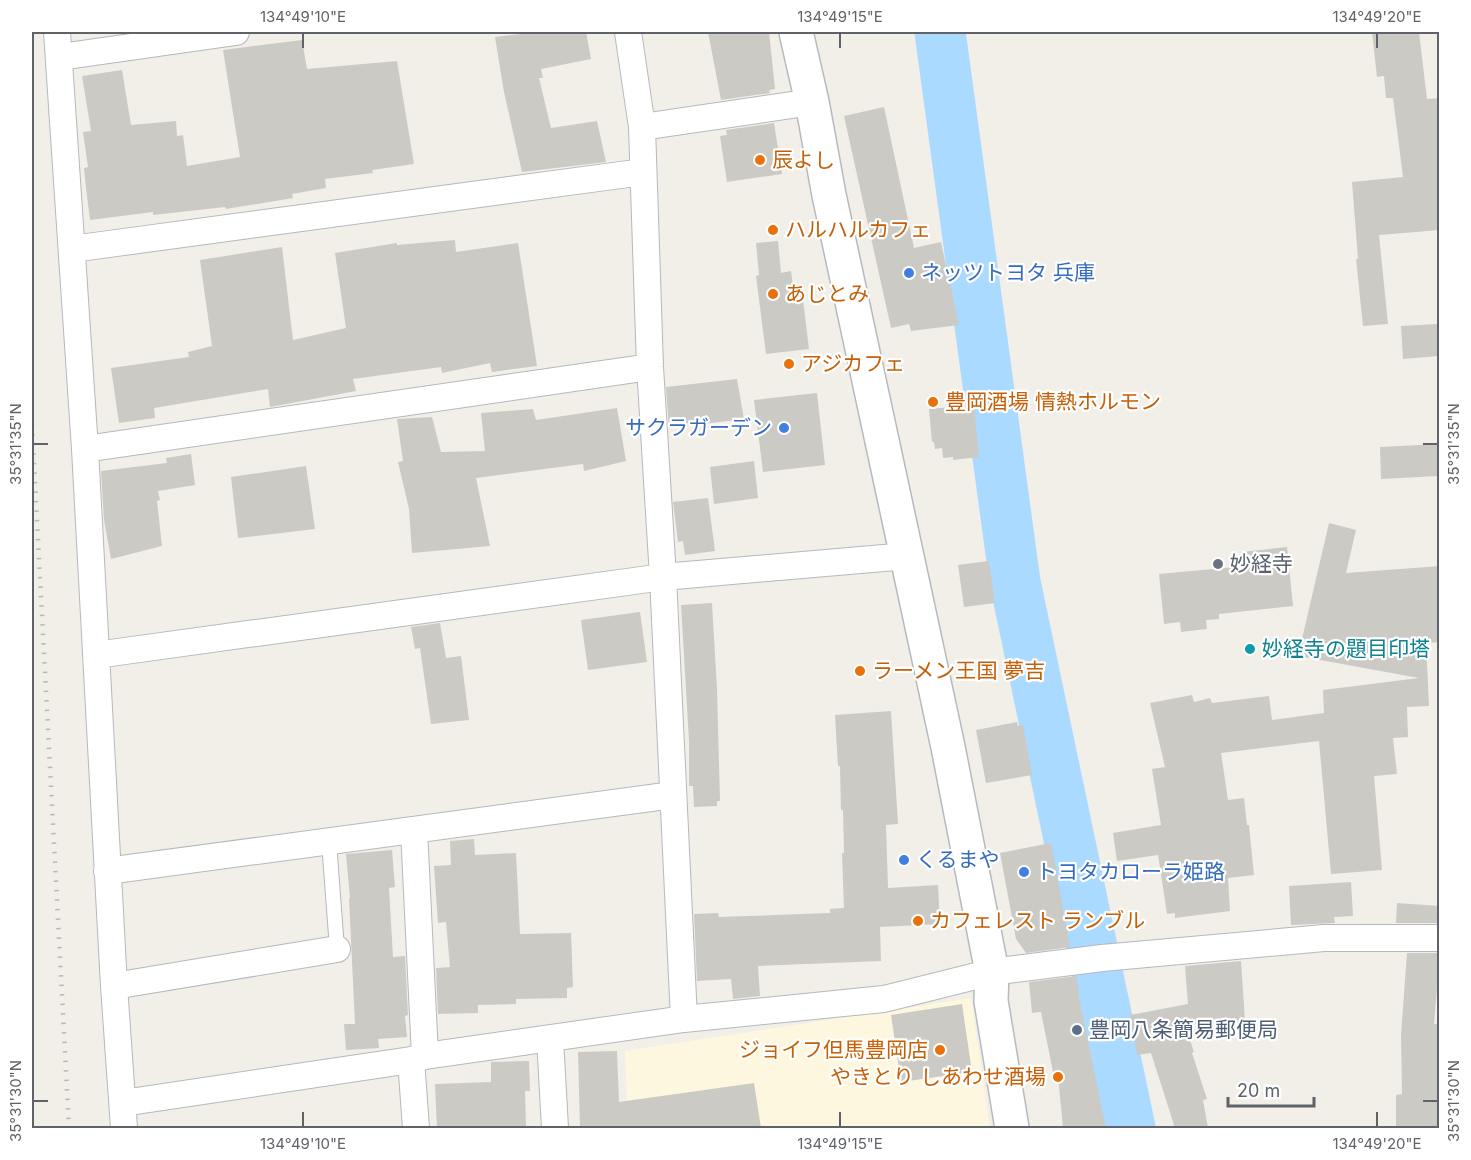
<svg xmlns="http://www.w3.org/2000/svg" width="1471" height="1160" font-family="Inter,'Noto Sans JP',sans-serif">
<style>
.commercial{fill:#fef7e0}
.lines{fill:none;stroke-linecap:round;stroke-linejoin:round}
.river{stroke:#aadaff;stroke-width:51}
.building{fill:#cccac5}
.lane-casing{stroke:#b5b8bc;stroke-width:16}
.street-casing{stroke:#b5b8bc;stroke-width:28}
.secondary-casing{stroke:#b6babf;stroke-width:36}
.lane{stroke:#fff;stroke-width:14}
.street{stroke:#fff;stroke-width:26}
.secondary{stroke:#fff;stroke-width:33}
.rail{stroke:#b6b7b8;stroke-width:4.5;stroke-dasharray:1.5 8;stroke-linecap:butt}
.ticks{fill:none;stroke:#5f6368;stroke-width:2}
.food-dot{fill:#e8710a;stroke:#fff;stroke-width:2}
.shop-dot{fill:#3f7fe0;stroke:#fff;stroke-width:2}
.worship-dot{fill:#6b7280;stroke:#fff;stroke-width:2}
.culture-dot{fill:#0f9aa8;stroke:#fff;stroke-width:2}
.service-dot{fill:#5c6f8a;stroke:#fff;stroke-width:2}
.labels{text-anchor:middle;stroke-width:4.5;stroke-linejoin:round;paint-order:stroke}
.food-label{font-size:21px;fill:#c56008;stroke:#fff;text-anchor:start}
.shop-label{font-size:21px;fill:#366cbe;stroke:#fff;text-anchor:start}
.worship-label{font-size:21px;fill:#5b616d;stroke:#fff;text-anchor:start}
.culture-label{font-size:21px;fill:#0d838f;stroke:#fff;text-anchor:start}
.service-label{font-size:21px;fill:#4e5e75;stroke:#fff;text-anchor:start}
.neatline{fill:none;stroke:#5f6368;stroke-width:2}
.ticks-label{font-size:15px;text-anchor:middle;fill:#5f6368}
</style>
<rect width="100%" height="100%" fill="#f1efe8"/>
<path class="commercial" d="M971 998 990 1128H628L625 1051Z"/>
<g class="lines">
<path class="river" d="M940 32 1015 582 1130 1128"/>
</g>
<path class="building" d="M540 32H586L591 59 541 69 543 78H539L551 128 597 121 606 162 522 172 504 92 495 37Z
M708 32H769L775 89 769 90 770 93 721 100Z
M1372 32H1419L1427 99 1440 98V230L1379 235 1388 324 1363 326 1356 259H1358L1352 182 1403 177 1393 98H1386L1384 76 1377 77Z
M302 40 307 69 397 61 414 164 372 170 373 173 325 179 326 188 292 194 293 198 226 209 225 207 153 215V212L90 220 86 188 84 168 88 167 83 132 91 131 82 76 122 70 131 125 176 121 177 136 183 135 187 166 240 157 223 50Z
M884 107 914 248 941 242 959 325 911 331 909 324 891 328 844 116Z
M774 123 782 174 727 182 720 136 727 135 726 130Z
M455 240 456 252 518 243 537 366 492 372 490 363 442 373 441 367 353 379 356 391 270 407 268 389 154 408 155 418 119 423 111 368 189 357 188 352 212 346 200 260 282 247 293 340 346 328 335 253 397 243V245Z
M778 241 781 273 791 271 794 293 802 292 809 349 766 354 756 276 759 275 756 243Z
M1437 324 1439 356 1403 359 1401 326Z
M737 379 744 419 669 428 666 387Z
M817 393 825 465 763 472 754 400Z
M974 405 979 457 953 460V457L943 458 942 448 935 449 934 442H932L929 409Z
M617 408 626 461 584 471 583 464 476 478 490 546 412 553 409 509 398 462 403 461 397 419 432 417 441 452 485 451 481 413 533 409 536 420Z
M1438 444 1439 476 1381 479 1380 447Z
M191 454 195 485 158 491 160 500 157 501 162 546 111 559 104 520 101 471 167 463 166 458Z
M754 461 758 498 714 504 710 467Z
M306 466 315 529 238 538 231 477Z
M708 498 715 551 685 555 683 541 678 542 673 502Z
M1329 523 1356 530 1346 573 1440 566V642L1426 643 1429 706 1407 707 1408 737 1393 738 1397 774 1374 776 1382 870 1331 874 1319 741 1221 753 1228 800 1244 798 1247 825H1249L1254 875 1228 878 1230 911 1175 918V913L1167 914 1158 855 1117 861 1113 833 1161 825 1152 769 1165 767 1150 703 1192 695 1194 702 1210 698 1212 703 1269 696 1272 720 1324 713 1323 690 1419 678 1298 656Z
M1287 547 1293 606 1219 614V619L1206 620 1207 629 1181 632 1180 622 1164 624 1159 574 1235 567V561L1242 560 1241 552Z
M989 561 995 603 964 607 958 565Z
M712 603 717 689 720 801H717V806L694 807 693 786H689V741L681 605Z
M640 612 647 662 588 670 581 620Z
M440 623 446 658 461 656 469 720 431 724 420 648 415 649 411 627Z
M891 711 898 824 886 825 888 888 938 885 940 924 880 927 881 961 758 966 760 996 733 999 731 979 697 981 694 914 718 913 719 917 830 913V909L844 908 842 853H844L843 810H841L840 766H838L835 715Z
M1017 722 1018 726 1023 725 1032 775 986 783 976 730Z
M474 839 475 855 516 853 520 934 571 933 573 987 567 988V998L516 999V1004L478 1005V1013L438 1014 436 968 450 967 446 922 438 923 434 866 451 865 450 841Z
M1051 843 1070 947 1026 953 1016 939 1000 853Z
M392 850 395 887 389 888 393 957 405 956 408 1015 405 1016 407 1037 378 1039 379 1048 346 1050 344 1024H355L349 898H350L346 854Z
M1351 882 1353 916 1334 917 1335 923 1291 925 1289 886Z
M1397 903 1440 906V923H1396Z
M1407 953H1440L1434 1024H1440V1128H1396V1095L1402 1094 1401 1035Z
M1241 961 1245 1021 1185 1025 1194 1052 1192 1053 1207 1099 1203 1100 1208 1128H1175L1151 1053 1137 1055 1130 1015 1188 1004 1185 966Z
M1077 976 1079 998 1106 1128H1063L1058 1076 1054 1077 1041 1012 1032 1013 1029 982Z
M962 1004 972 1072 901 1082 891 1015Z
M617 1051 619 1102 754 1083 761 1128H580L578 1052Z
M529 1061 530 1091H525L526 1128H437L435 1084 491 1082V1062Z"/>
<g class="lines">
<defs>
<path id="lane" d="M329 842 337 949"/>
<path id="street" d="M57 32 85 449 114 986 124 1128
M628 32 642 127 650 367 663 577 684 1019
M60 57 236 32
M642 127 812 102
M72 249 643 172
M85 449 650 367
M96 655 663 577 907 556
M414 830 425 1056
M107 871 673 795
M114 986 337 949
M550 1039 555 1128
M411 1060 416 1128
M123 1103 411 1060 425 1056 684 1019 884 999 992 972 1102 958 1324 938H1440"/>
<path id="secondary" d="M796 32 812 102 829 195 948 747 992 972 991 1001 1012 1128"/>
</defs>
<use href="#lane" class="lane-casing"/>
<use href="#street" class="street-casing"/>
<use href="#secondary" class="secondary-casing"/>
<use href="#lane" class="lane"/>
<use href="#street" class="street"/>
<use href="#secondary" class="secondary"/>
<path class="rail" d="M32 425 69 1128"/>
</g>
<path class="ticks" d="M303 33V48M840 33V48M1377 33V48M33 444H48M1423 444H1438M33 1101H48M1423 1101H1438M303 1112V1127M840 1112V1127M1377 1112V1127"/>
<g class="food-dot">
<circle cx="760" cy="160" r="6"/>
<circle cx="773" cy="230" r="6"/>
<circle cx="773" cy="294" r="6"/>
<circle cx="789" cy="364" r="6"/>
<circle cx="933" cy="402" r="6"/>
<circle cx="860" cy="671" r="6"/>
<circle cx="918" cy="921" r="6"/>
<circle cx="940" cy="1050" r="6"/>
<circle cx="1058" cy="1077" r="6"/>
</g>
<g class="shop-dot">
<circle cx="909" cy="273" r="6"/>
<circle cx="784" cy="428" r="6"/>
<circle cx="904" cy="860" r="6"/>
<circle cx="1024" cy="872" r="6"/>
</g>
<circle class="worship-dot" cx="1218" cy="564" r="6"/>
<circle class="culture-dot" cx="1250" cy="649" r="6"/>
<circle class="service-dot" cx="1077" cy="1030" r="6"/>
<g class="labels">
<g class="food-label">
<text x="772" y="167">辰よし</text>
<text x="785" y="237">ハルハルカフェ</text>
<text x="785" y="301">あじとみ</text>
<text x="801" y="371">アジカフェ</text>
<text x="945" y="409">豊岡酒場 情熱ホルモン</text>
<text x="872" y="678">ラーメン王国 夢吉</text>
<text x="930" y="928">カフェレスト ランブル</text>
<text x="928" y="1057" text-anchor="end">ジョイフ但馬豊岡店</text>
<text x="1046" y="1084" text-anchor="end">やきとり しあわせ酒場</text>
</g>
<g class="shop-label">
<text x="921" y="280">ネッツトヨタ 兵庫</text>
<text x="772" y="435" text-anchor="end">サクラガーデン</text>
<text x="916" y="867">くるまや</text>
<text x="1036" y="879">トヨタカローラ姫路</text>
</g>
<g class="worship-label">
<text x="1230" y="571">妙経寺</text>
</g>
<g class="culture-label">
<text x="1262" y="656">妙経寺の題目印塔</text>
</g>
<g class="service-label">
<text x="1089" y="1037">豊岡八条簡易郵便局</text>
</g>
</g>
<rect width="1471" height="1160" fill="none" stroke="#ffffff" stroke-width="66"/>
<path d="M1228 1097v9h86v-9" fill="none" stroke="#5f6368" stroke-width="3"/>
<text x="1237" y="1097" font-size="18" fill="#5f6368" stroke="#ffffff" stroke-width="4.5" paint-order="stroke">20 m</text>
<rect x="33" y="33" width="1405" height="1094" class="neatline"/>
<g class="ticks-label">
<text x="303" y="22">134°49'10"E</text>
<text x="840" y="22">134°49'15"E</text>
<text x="1377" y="22">134°49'20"E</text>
<text transform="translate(16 444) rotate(-90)" y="5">35°31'35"N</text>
<text transform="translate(1454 444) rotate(-90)" y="5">35°31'35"N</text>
<text transform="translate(16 1101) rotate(-90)" y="5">35°31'30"N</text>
<text transform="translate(1454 1101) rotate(-90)" y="5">35°31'30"N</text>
<text x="303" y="1149">134°49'10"E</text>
<text x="840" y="1149">134°49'15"E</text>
<text x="1377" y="1149">134°49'20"E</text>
</g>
</svg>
